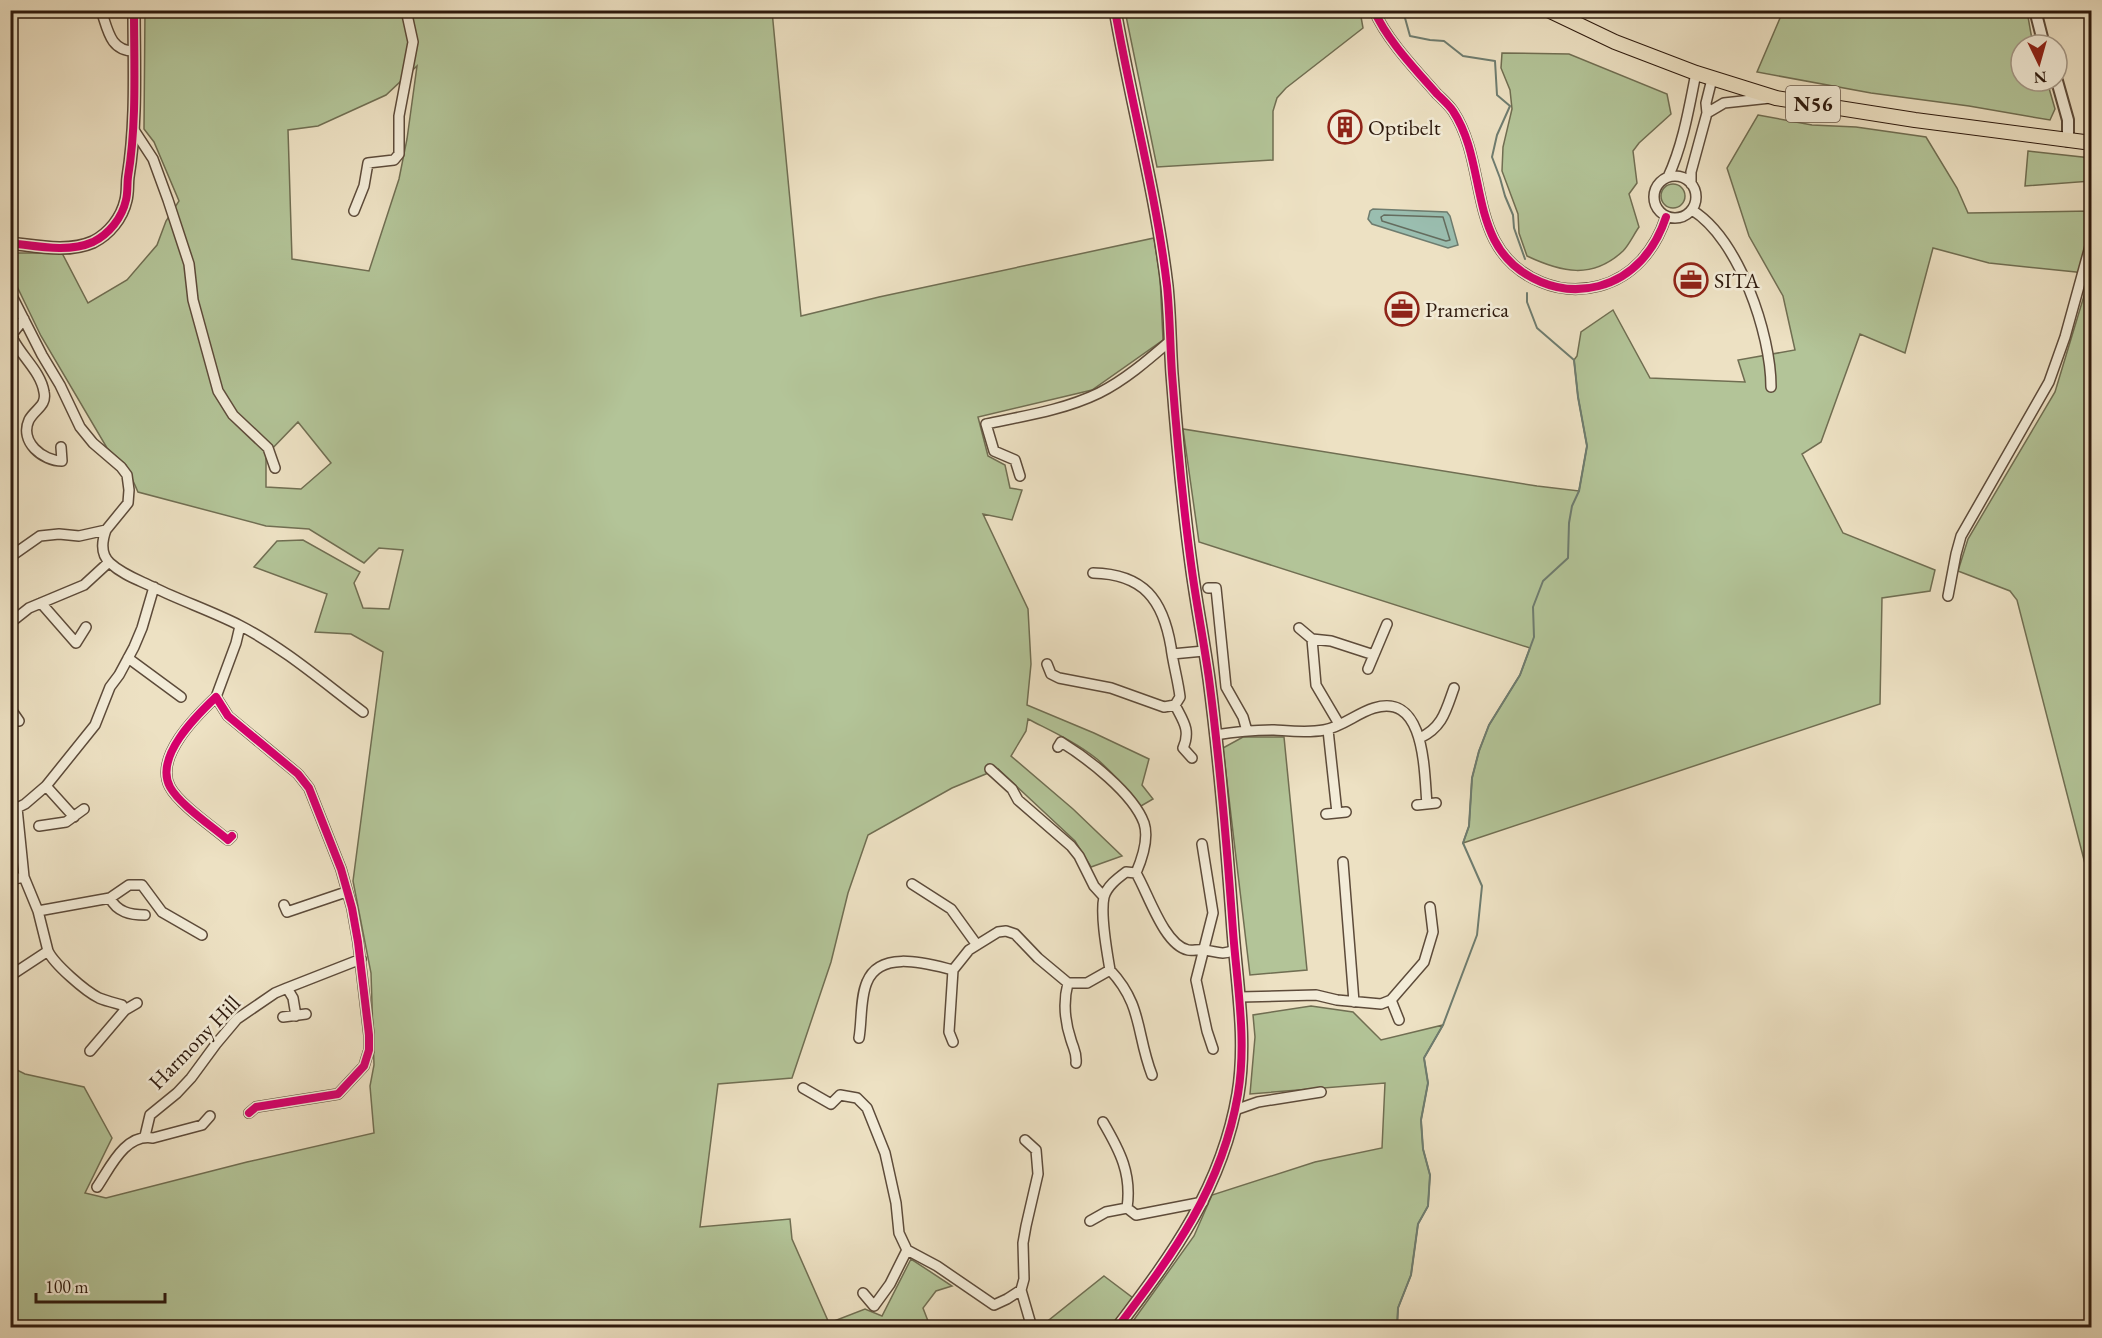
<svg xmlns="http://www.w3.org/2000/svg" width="2102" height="1338" font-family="'EB Garamond',serif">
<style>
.green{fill:#b3c498;stroke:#706e52;stroke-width:1.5;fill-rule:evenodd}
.water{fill:#9abeb0;stroke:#6e7c6f;stroke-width:1.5}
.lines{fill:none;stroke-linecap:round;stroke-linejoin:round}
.shore{stroke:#646c5e;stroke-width:1.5}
.stream{stroke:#6e7c6f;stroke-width:2}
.minor-casing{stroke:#5d4b3a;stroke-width:12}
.tertiary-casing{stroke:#5d4b3a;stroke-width:14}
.primary-casing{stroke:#2d190d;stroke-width:16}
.minor{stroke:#f3ecd8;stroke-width:9}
.tertiary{stroke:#f3ecd8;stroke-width:10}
.primary{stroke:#ede1c3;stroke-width:14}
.cycleway-casing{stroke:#f3ecd8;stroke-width:11}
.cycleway{stroke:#d6006c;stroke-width:8}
.labels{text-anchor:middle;stroke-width:5;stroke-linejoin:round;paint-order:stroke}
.shield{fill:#f3ecd8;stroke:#68584a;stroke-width:1.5}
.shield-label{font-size:21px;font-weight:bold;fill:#2d190d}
.poi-label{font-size:22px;fill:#2d190d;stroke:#f3ecd8;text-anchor:start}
.street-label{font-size:22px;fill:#2d190d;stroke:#f3ecd8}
</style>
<rect width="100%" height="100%" fill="#ede1c3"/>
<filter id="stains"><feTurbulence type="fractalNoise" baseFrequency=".00333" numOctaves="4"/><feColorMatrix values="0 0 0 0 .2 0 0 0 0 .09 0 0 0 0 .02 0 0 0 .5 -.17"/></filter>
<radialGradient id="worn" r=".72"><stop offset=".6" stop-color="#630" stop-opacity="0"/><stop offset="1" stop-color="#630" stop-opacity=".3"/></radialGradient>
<path class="green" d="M145 10 772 11 801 316 879 297 1154 238 1160 277 1163 340 1092 390 978 417 988 456 1005 465 1010 488 1022 490 1012 520 983 514 1028 609 1031 664 1027 705 1094 733 1149 759 1142 785 1153 799 1141 806C1127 789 1113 773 1097 759 1076 742 1051 731 1028 719L1026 731 1011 756 1073 809 1122 856 1091 867 1075 841 998 769 952 788 868 835 848 893 831 962 792 1078 718 1084 700 1227 790 1219 792 1239 829 1323 865 1309 882 1316 911 1259 952 1286 936 1291 923 1308 928 1321 940 1327H11V1067L25 1074 84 1087 112 1138 85 1193 106 1198 247 1162 374 1133 370 1086 374 1065 371 973 353 881 383 652 351 634 315 632 327 594 254 567 277 541 303 540 360 572 354 583 363 608 389 609 403 550 379 548 364 563 309 529 266 526 138 492 126 465 107 448 41 336 11 274V253H62L88 303 127 280 157 245 166 221 179 201 154 142 144 129ZM417 66 407 139 399 179 369 271 292 259 288 130 318 126 386 95ZM298 422 331 463 301 489 266 487V455Z
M1125 11H1360L1363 28 1286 88 1277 98 1273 111V160L1157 167Z
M1783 11H2027L2033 45H2021V81H2047L2055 109 2050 120 1969 106 1871 93 1757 72Z
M1502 53 1569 54 1667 94 1671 114 1639 143 1633 151 1637 183 1629 194 1639 227C1634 234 1629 245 1623 251 1592 280 1561 272 1527 256L1519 233 1518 214 1502 171 1503 147 1512 109 1510 90 1501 68Z
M1758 115 1812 125 1856 127 1926 137 1957 188 1968 213 2091 211V887L2017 600 2010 591 1958 571 1968 539 2055 392 2090 276 2076 272 1989 263 1933 248 1905 353 1860 334 1821 442 1802 454 1843 533 1935 570 1930 591 1882 598 1880 704 1463 843 1469 826 1472 778 1479 751 1489 725 1520 675 1530 648 1199 542 1183 429 1537 486 1579 491 1587 446 1578 397 1574 360 1577 356 1581 332 1613 310 1650 378 1745 382 1738 360 1795 350 1783 296 1749 236 1727 168Z
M2028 151 2091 158V184V181L2025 186Z
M1661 196a12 12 0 1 1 24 0a12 12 0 1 1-24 0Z
M1243 737H1284L1307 970 1250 975 1223 748Z
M1311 1006 1353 1012 1381 1040 1443 1025 1424 1058 1428 1083 1421 1120 1423 1149 1430 1175 1428 1206 1418 1224 1411 1275 1398 1308 1397 1327 1128 1328 1194 1236 1212 1195 1315 1162 1382 1148 1385 1083 1250 1094 1255 1037 1253 1015Z
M1104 1276 1133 1298 1111 1327 1039 1328Z"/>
<path class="water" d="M1373 209 1447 212 1450 216 1458 245 1448 248 1372 224 1368 219 1370 211Z"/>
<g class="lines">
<path class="shore" d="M1384 215 1443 217 1450 240 1446 241 1382 221 1381 217Z"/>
<path class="stream" d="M1397 10 1405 18 1410 36 1430 40 1444 41 1463 56 1495 61 1497 95 1510 106 1497 135 1492 157 1500 178 1505 196 1513 215 1514 228 1525 259
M1397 1328 1398 1308 1411 1275 1418 1224 1428 1206 1430 1175 1423 1149 1421 1120 1428 1083 1424 1058 1443 1025 1477 935 1482 886 1463 843 1469 826 1472 778 1479 751 1489 725 1520 675 1534 637 1533 607 1543 581 1568 558 1569 523 1572 506 1579 491 1587 446 1578 397 1574 360 1537 328 1527 302V293"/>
<defs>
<path id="minor" d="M101 10C108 30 110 51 134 51
M1374 10C1386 39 1416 70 1437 94 1442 99 1448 104 1453 111 1490 167 1465 251 1541 282 1560 290 1580 291 1599 286 1633 277 1655 250 1666 217
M1707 113 1724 103 1770 98
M134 130 153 159 168 200 189 264 193 300 218 391 233 415 268 448 275 468
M1654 197a21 21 0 1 1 42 0a21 21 0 1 1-42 0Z
M1668 177C1683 145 1689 108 1696 73
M1691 184V172L1707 113 1706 103 1712 79
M1692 210C1739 239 1771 334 1771 387
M354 211 364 186 368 163 394 160 399 154V116L413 42 406 10
M10 292 42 355 60 385 80 427 93 443 121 467 127 475 129 490 128 503 106 530
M24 319 13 333V339C22 357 41 372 44 392 47 406 35 409 29 420 19 442 43 461 62 461L61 447
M1020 476 1015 460 994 451 986 424C1024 416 1064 410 1099 393 1125 380 1148 360 1170 341
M10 557 40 536 59 534 79 536 106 530C102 541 100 554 110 563 123 575 139 580 155 588 182 601 211 611 239 625 284 648 323 682 363 712
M1208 588H1216L1226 687 1243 717 1247 731
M1948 596 1956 554 1961 536 2049 382 2065 337 2092 239
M41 603 76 643 86 627
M10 623 29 608 84 585 109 562
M1299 628 1312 639 1331 641 1374 655
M1312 639 1316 685 1339 724
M1172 654 1204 651
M128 658 181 697
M1047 664 1051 674 1059 678 1111 688 1164 707 1175 705 1180 697C1178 680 1173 664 1171 647 1163 600 1144 574 1093 573
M1368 669 1387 624
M216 697 236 643 240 626
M1175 705C1183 721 1191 730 1183 748L1192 758
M10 708 19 721
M1328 730 1337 813
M1215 735C1234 732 1254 730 1274 730 1291 731 1308 733 1324 730 1342 727 1357 713 1374 708 1426 692 1424 773 1427 804
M1420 738C1443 727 1446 710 1454 688
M1058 747 1061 742C1087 758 1133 793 1144 823 1149 838 1142 859 1136 873
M990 769 1012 789 1018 800 1071 846 1079 856 1094 886 1104 897
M46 786 74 817
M1417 805 1436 803
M1326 814 1346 812
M39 826 66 822 84 809
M232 836 228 840C213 827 179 804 170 787 154 757 196 716 216 697L228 716 298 774 309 788 341 869 352 908 358 942 369 1035V1050L364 1066 338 1094 256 1107 249 1113
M1202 844 1213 913 1196 980 1207 1031 1213 1049
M1343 862 1354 1002
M24 877 17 808 25 804 46 786 95 725 110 687 119 675 134 647 142 628 154 587
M10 880 24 877 38 911
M912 884 951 909 977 945 969 950 953 970
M110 898C117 912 130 915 145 915
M284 905 287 912 346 892
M977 945 998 932 1006 931 1015 934 1038 958 1068 983C1063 1002 1065 1022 1071 1040 1074 1050 1077 1053 1076 1063
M48 951 38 911 110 898 129 885H142L162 912 202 935
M1110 970C1107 952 1100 915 1104 897 1107 886 1118 878 1126 872L1136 873C1148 893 1164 945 1188 950 1193 951 1198 949 1203 950 1217 951 1220 956 1235 950
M10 976 48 951C54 964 85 991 99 998 106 1001 115 1003 122 1005L125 1010
M1068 983H1087L1110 970C1143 1005 1136 1034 1152 1075
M1240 997 1316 995 1337 1000 1381 1004 1391 1000 1424 962 1433 932 1430 907
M1391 1000 1399 1020
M296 1016 293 998 287 988 361 959
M283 1017 306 1014
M859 1038C862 1021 860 998 867 982 880 949 928 964 953 970L949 1032 953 1042
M90 1051 125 1010 137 1003
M803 1088 831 1104 840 1095 857 1098 867 1108 885 1153 896 1203 899 1233 907 1250 937 1266 994 1305 1007 1299 1021 1290 1032 1328
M1235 1110 1258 1102 1321 1092
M1103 1122C1120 1151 1132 1174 1127 1208L1136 1215 1203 1202
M145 1136 150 1115 177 1093 191 1078 216 1044 237 1019 275 993 287 988
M97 1187C110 1168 125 1133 153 1138L202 1125 210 1116
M1090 1221 1106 1212 1127 1208
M1021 1290 1024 1279 1023 1243 1026 1226 1038 1174 1036 1150 1025 1140
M863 1293 874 1306 890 1284 907 1250"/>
<path id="tertiary" d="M1115 10C1131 102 1156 193 1167 286 1170 315 1170 345 1172 374 1177 440 1183 506 1192 571 1197 607 1204 643 1209 679 1220 763 1227 847 1233 931 1237 985 1247 1040 1238 1094 1222 1188 1173 1254 1117 1328
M2035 10 2044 45
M2057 81 2068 120V141
M10 243C37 246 68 253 93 242 109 234 122 218 126 200 128 192 127 184 128 177 137 122 134 66 134 10"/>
<path id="primary" d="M1548 10 1615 42 1696 73 1776 98 1915 120 2092 143"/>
</defs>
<use href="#minor" class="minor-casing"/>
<use href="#tertiary" class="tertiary-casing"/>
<use href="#primary" class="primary-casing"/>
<use href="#minor" class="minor"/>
<use href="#tertiary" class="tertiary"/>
<use href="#primary" class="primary"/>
<defs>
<path id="cycleway" d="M1115 10C1131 102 1156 193 1167 286 1170 315 1170 345 1172 374 1177 440 1183 506 1192 571 1197 607 1204 643 1209 679 1220 763 1227 847 1233 931 1237 985 1247 1040 1238 1094 1222 1188 1173 1254 1117 1328
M1374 10C1386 39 1416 70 1437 94 1442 99 1448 104 1453 111 1490 167 1465 251 1541 282 1560 290 1580 291 1599 286 1633 277 1655 250 1666 217
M10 243C37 246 68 253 93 242 109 234 122 218 126 200 128 192 127 184 128 177 137 122 134 66 134 10
M232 836 228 840C213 827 179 804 170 787 154 757 196 716 216 697L228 716 298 774 309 788 341 869 352 908 358 942 369 1035V1050L364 1066 338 1094 256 1107 249 1113"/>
</defs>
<use href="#cycleway" class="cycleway-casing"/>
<use href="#cycleway" class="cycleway"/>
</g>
<defs>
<symbol id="building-ring" viewBox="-11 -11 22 22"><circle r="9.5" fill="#f3ecd8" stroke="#8f2418" stroke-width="1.5"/><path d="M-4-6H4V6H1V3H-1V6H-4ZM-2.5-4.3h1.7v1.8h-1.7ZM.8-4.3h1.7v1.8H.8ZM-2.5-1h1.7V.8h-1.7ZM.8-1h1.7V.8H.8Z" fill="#8f2418"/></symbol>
<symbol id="office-ring" viewBox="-11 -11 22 22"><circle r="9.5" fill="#f3ecd8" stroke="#8f2418" stroke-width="1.5"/><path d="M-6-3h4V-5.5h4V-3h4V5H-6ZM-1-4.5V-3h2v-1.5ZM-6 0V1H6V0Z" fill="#8f2418"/></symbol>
</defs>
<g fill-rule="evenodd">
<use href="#building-ring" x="1326" y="108" width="38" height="38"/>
<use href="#office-ring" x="1672" y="261" width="38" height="38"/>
<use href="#office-ring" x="1383" y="290" width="38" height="38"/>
</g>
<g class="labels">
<rect class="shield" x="1786" y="86" width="54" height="36" rx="4.5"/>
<g class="shield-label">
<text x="1813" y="111">N56</text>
</g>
<g class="poi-label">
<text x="1368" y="135">Optibelt</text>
<text x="1714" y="288">SITA</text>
<text x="1425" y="317">Pramerica</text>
</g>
<g class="street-label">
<text transform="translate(194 1042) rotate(-46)" y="8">Harmony Hill</text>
</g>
</g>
<rect width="2102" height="1338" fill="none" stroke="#ede1c3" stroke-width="36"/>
<rect x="12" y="12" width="2078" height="1314" fill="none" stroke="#2d190d" stroke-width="3"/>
<rect x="18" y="18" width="2066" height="1302" fill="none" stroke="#2d190d" stroke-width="1.5"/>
<g transform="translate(2039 63) rotate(175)"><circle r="28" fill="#f3ecd8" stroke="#a49887" stroke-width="1.5"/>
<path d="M0-4.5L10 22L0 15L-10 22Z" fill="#8f2418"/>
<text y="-9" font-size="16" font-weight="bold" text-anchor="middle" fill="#2d190d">N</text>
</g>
<path d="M36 1293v9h129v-9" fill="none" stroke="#2d190d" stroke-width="3"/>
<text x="45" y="1293" font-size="18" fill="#2d190d" stroke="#f3ecd8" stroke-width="4.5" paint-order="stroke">100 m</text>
<rect width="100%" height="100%" filter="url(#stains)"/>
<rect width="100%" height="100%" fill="url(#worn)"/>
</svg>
